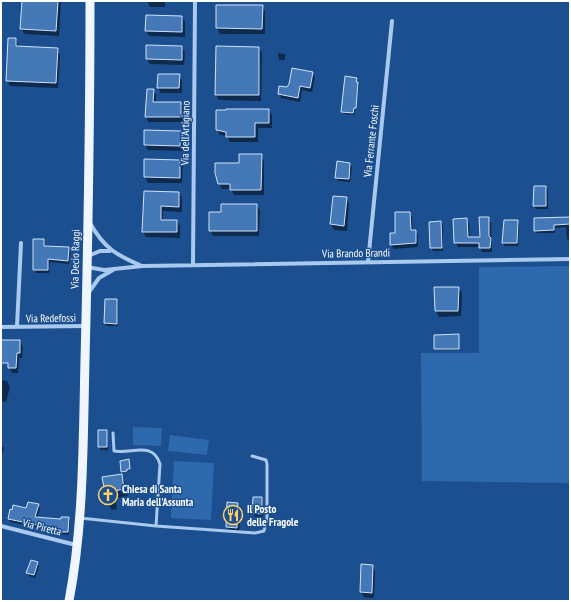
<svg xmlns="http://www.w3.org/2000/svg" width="571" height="602" font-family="'PT Sans Narrow',sans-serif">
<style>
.green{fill:#2e69ad}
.shadow{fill:#0007}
.building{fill:#4478b7;stroke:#cfe3fa}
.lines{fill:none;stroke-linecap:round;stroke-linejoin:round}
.service{stroke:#a9c9ee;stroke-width:3}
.minor{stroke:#a9c9ee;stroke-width:4}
.primary{stroke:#f0f6ff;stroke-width:9}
.labels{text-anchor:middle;stroke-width:3;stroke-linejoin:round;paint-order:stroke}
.street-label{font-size:11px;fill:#fff;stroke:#1b4f8f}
.poi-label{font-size:11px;font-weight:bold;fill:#fff;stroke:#1b4f8f;text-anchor:start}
</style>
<rect width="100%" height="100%" fill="#1b4f8f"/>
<path class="green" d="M570 266V483L422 481 421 353H479V267Z
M133 427 162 428 161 446 133 445Z
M170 435 209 440 207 455 168 451Z
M174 461 214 463 211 520 171 518Z"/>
<path class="shadow" d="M23 1H61L59 36 25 34 21 29Z
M147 1H165V7H150Z
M217 6H262L265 11V34H220L217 28Z
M182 17 185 22V37L149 36 146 31Z
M16 39 19 47 57 49 60 55 58 88 10 86 7 80Z
M181 47 185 52 184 65 150 64 147 59Z
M259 48 262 53 261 101 219 100 216 95Z
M278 53 285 54V60H279Z
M312 73 315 77 312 92 302 90 300 102 281 98 279 93Z
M179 75 182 80V93H161L158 88Z
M356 78 359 86 354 115 344 114 342 112Z
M153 90 156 95V103H181L184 108V122H148L146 116Z
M269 110 272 115V128H258V142H230L227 136 220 135 217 130Z
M180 132 183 137V151L148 150 145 145Z
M261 155 264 161V195H234L231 189H222L219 184 240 164Z
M145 160 179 161 183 166 182 183H148L145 177Z
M350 164 352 167 350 182 338 181 336 177Z
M546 187 548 190V209H536L534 206Z
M144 192 179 193 182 198V212L163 211V221H177L180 226V238L146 237 143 232Z
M334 197 346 198 349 204 347 231 334 230 331 224Z
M256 205 260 210 259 236H213L210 230 222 213Z
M409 213 412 217 413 231H415L418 235V247L394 249 391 245V234H396Z
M488 218 491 222 492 252H482L480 247H458L455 242 467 219 469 223 470 238H481Z
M570 218V242L567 239 566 227 555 228V233H537L535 230Z
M517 221 519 225 518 246H505L503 243Z
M441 222 443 225V251H433L431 247Z
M44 240 46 247 68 248 70 252 69 264 50 262 49 273H36L34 270Z
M435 288H458L462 293 461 316 439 317 436 311Z
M106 300H117L118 303V326H107L105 323Z
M458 335 459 350H436L435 349Z
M20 341 23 347 22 358H19L18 373H12L9 367 8 358 1 356V344Z
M1 380 7 381 10 387 6 402 1 401Z
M107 431 108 450H101L99 447Z
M1 445 4 448 1 459Z
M129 462 130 470 123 473 122 472Z
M121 475 125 482 128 496 117 498 118 501H116L117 509 112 510 108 503Z
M254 498H261L263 502V517H255L253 513Z
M238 504 241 510 239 533 230 532 227 527Z
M38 505 40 508 37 519 62 520 68 518 70 521 69 535 60 534 58 532 10 522 9 519 11 510 27 509Z
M37 562 39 566 35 578 29 576 27 573Z
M372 566 375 571 374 598 364 597 361 592Z"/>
<path class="building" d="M22 1H58L56 31 20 29Z
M216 5H263L262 29 216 28Z
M146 15 182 16V32L145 31Z
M8 38H16V46L58 48 56 83 6 81Z
M146 45 182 46V60L146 59Z
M216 46 259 47V95H215Z
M292 68 313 72 310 88 300 86 298 98 278 94 279 86 287 87 289 84Z
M158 74H180L179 88H157Z
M345 76 357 78 356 82H358L356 108H354L353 113 341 112Z
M147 89H154L153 102H181V117H145Z
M226 109H269V123H255V137H226V132L216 130V110H226Z
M144 130 181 131 180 146 144 145Z
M239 154H262L261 190H230V184H218L215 173V163H239Z
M144 159 180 160V178L144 177Z
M337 161 350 163 349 179 335 178Z
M534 186H546V206H533Z
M144 191 179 192V207L161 206V220H177V232H142Z
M333 196 347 197 344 226 330 224Z
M221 204H257V231H209V212H221Z
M395 212H410L411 230H416V243L390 245V233H395Z
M479 217H489V236L491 238 490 248H479V243H454L453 219 467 218 468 237H480Z
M570 217V224L554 225V230L534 231V218Z
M504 220H518L517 243H502Z
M441 221 442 248H430L429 222Z
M33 239H44V246L69 247 68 261 48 259V270H33Z
M434 287H459L458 311H435Z
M105 299H117V324L104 323Z
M459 334V349H434V335Z
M1 340H20V353H17L16 368H8V363H1Z
M98 430H107V447H98Z
M129 459 130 469H127V471L121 472 120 461Z
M122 474 124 489 114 491V493L112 494 114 502 107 503 102 477Z
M253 497H262V514L252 513Z
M28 502 39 504 35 517 61 519V517H69L68 532H57V529L8 519 10 509 12 510 13 505 26 508Z
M227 502 238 503 237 528 226 527Z
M31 560 38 562 34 575 26 573Z
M361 564 373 565 372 593 360 592Z"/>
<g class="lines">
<path class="service" d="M80 518 156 526 160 464C153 441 132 454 114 451L113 433
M156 526 255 533 264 531 267 519V464L266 460 252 456"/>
<path class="minor" d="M90 223C104 248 116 255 142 266
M88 256 100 251H110
M368 262 392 21
M193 265 195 1
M87 267 104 270 143 266 570 259
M89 292 99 278 113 270
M1 327 86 326
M17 327 21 243
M1 526 76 545"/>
<path class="primary" d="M69 601C84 522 83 441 85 360 88 241 90 121 90 1"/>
</g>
<defs>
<symbol id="church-ring" viewBox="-11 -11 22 22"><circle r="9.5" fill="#1b4f8f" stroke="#ffd166" stroke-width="1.5"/><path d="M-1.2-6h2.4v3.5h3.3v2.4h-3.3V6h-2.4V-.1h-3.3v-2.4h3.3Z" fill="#ffd166"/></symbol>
<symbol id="restaurant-ring" viewBox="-11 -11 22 22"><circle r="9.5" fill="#1b4f8f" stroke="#ffd166" stroke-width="1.5"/><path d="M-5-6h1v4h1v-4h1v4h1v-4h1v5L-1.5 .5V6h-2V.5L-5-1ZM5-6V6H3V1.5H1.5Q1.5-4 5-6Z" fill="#ffd166"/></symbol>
</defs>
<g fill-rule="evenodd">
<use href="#church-ring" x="97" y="484" width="22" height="22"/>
<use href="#restaurant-ring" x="222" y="504" width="22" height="22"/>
</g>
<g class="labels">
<g class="street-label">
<text transform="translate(185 133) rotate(-89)" y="4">Via dell'Artigiano</text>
<text transform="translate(371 141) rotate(-84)" y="4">Via Ferrante Foschi</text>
<text transform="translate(356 253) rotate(-1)" y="4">Via Brando Brandi</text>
<text transform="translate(75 259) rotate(-89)" y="4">Via Decio Raggi</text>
<text transform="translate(51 318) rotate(-1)" y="4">Via Redefossi</text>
<text transform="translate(42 527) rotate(14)" y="4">Via Piretta</text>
</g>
<g class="poi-label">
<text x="122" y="493">Chiesa di Santa<tspan x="122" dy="13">Maria dell'Assunta</tspan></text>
<text x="247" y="513">Il Posto<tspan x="247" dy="13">delle Fragole</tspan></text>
</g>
</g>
<rect width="571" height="602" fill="none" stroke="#ffffff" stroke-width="4"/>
</svg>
